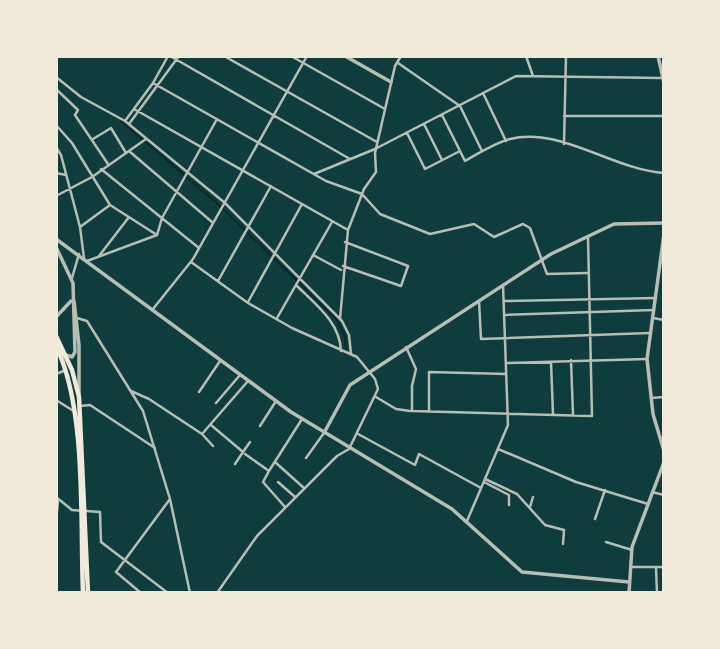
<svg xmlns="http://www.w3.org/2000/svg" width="720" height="649" font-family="Ubuntu,sans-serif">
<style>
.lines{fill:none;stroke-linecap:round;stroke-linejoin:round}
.stream{stroke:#0a2a2b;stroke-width:2}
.minor{stroke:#b8beb3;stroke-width:2.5}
.tertiary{stroke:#b8beb3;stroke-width:3.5}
.trunk{stroke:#f1e9da;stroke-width:4.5}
</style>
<rect width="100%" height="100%" fill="#0f3d3e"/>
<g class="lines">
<path class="stream" d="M121 121 218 204 337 320 345 337 346 348"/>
<path class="minor" d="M170 56 350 159
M224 56 377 142
M291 56 385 109
M526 56 533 76
M398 63 460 106 482 151
M56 77 81 97 125 121 225 203 342 321 349 335 351 354
M153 83 326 181 362 194 380 214 430 234 474 224 494 237 523 224 530 228 547 274 587 273
M56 89 78 110 75 115 108 164
M483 93 506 141
M134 109 348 230
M442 115 465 161C479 153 495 143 510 139 559 126 614 170 664 173
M564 116H664
M125 121 153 83 168 56
M129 124 179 56
M424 124 442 160
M56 125 72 143 110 205 80 227
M407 133 425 169 460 151
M93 139 111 128 126 153
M564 144 566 56
M56 147 61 155 80 227 84 258
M129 151 212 222
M101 169 199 248
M56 173 66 175
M314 174 375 149 516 76 662 78
M56 196 92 177 146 139
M110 205 157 235
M313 255 341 270
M99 256 129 217
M87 261 157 235 162 218 217 119
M191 262 248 303 292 328 357 357 375 379 378 389 349 449 337 456 257 536 217 593
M343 266 401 286 408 266 345 242
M72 278 79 254
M218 281 271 186
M296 285C315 304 340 322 341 351
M479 301 481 339 650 333
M505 301 656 298
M248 302 302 204
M153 309 193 259 307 56
M504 315 654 310
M77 318 87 321 143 411 170 499 190 593
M277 318 332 222
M653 318 664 320
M340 319 348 230 364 189 376 172 375 153 395 66 401 56
M406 347 416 369 412 386V411L592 416 588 237
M571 360 573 415
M551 362 553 414
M507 363 647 359
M56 374 66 370
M131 391 149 399 202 434 248 381
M199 392 220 361
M376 397 396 409 410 411
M651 398 664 397
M56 400 72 410
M216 403 240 375
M80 406 90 405 155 448
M429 412V372L506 374
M211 425 243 452 250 442
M260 426 276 401
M202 434 213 446
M358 434 415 465 419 454 481 488
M498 449 576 482 648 504
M245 454 269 471 302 419
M306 458 324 433
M275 462 304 488
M235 464 243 452
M269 471 263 482 285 507
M485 479 517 494 545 525 564 530 563 544
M278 482 295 497
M484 482 509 495V505
M652 492 664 495
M56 497 72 510 100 512 101 542 168 593
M530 507 533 497
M595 519 605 490
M467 521 508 425 503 285
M56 522 58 501
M606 542 632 550
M631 567H664
M656 568 657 593
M141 593 116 572 170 499"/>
<path class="tertiary" d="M345 56 391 82
M658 56 664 83
M664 234 647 359 653 414 664 451
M56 239 291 412 452 509 522 572 629 582
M56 247 73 283 75 352 72 357 66 355
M74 301 79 345V394
M56 317 71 301
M324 433 350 385 551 254 614 224 664 223
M629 593 632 547 664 462"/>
<path class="trunk" d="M56 336 72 370 79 397 88 593
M56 346C87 409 80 521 83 593"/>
</g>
<rect width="720" height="649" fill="none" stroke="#f1e9da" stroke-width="116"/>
</svg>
